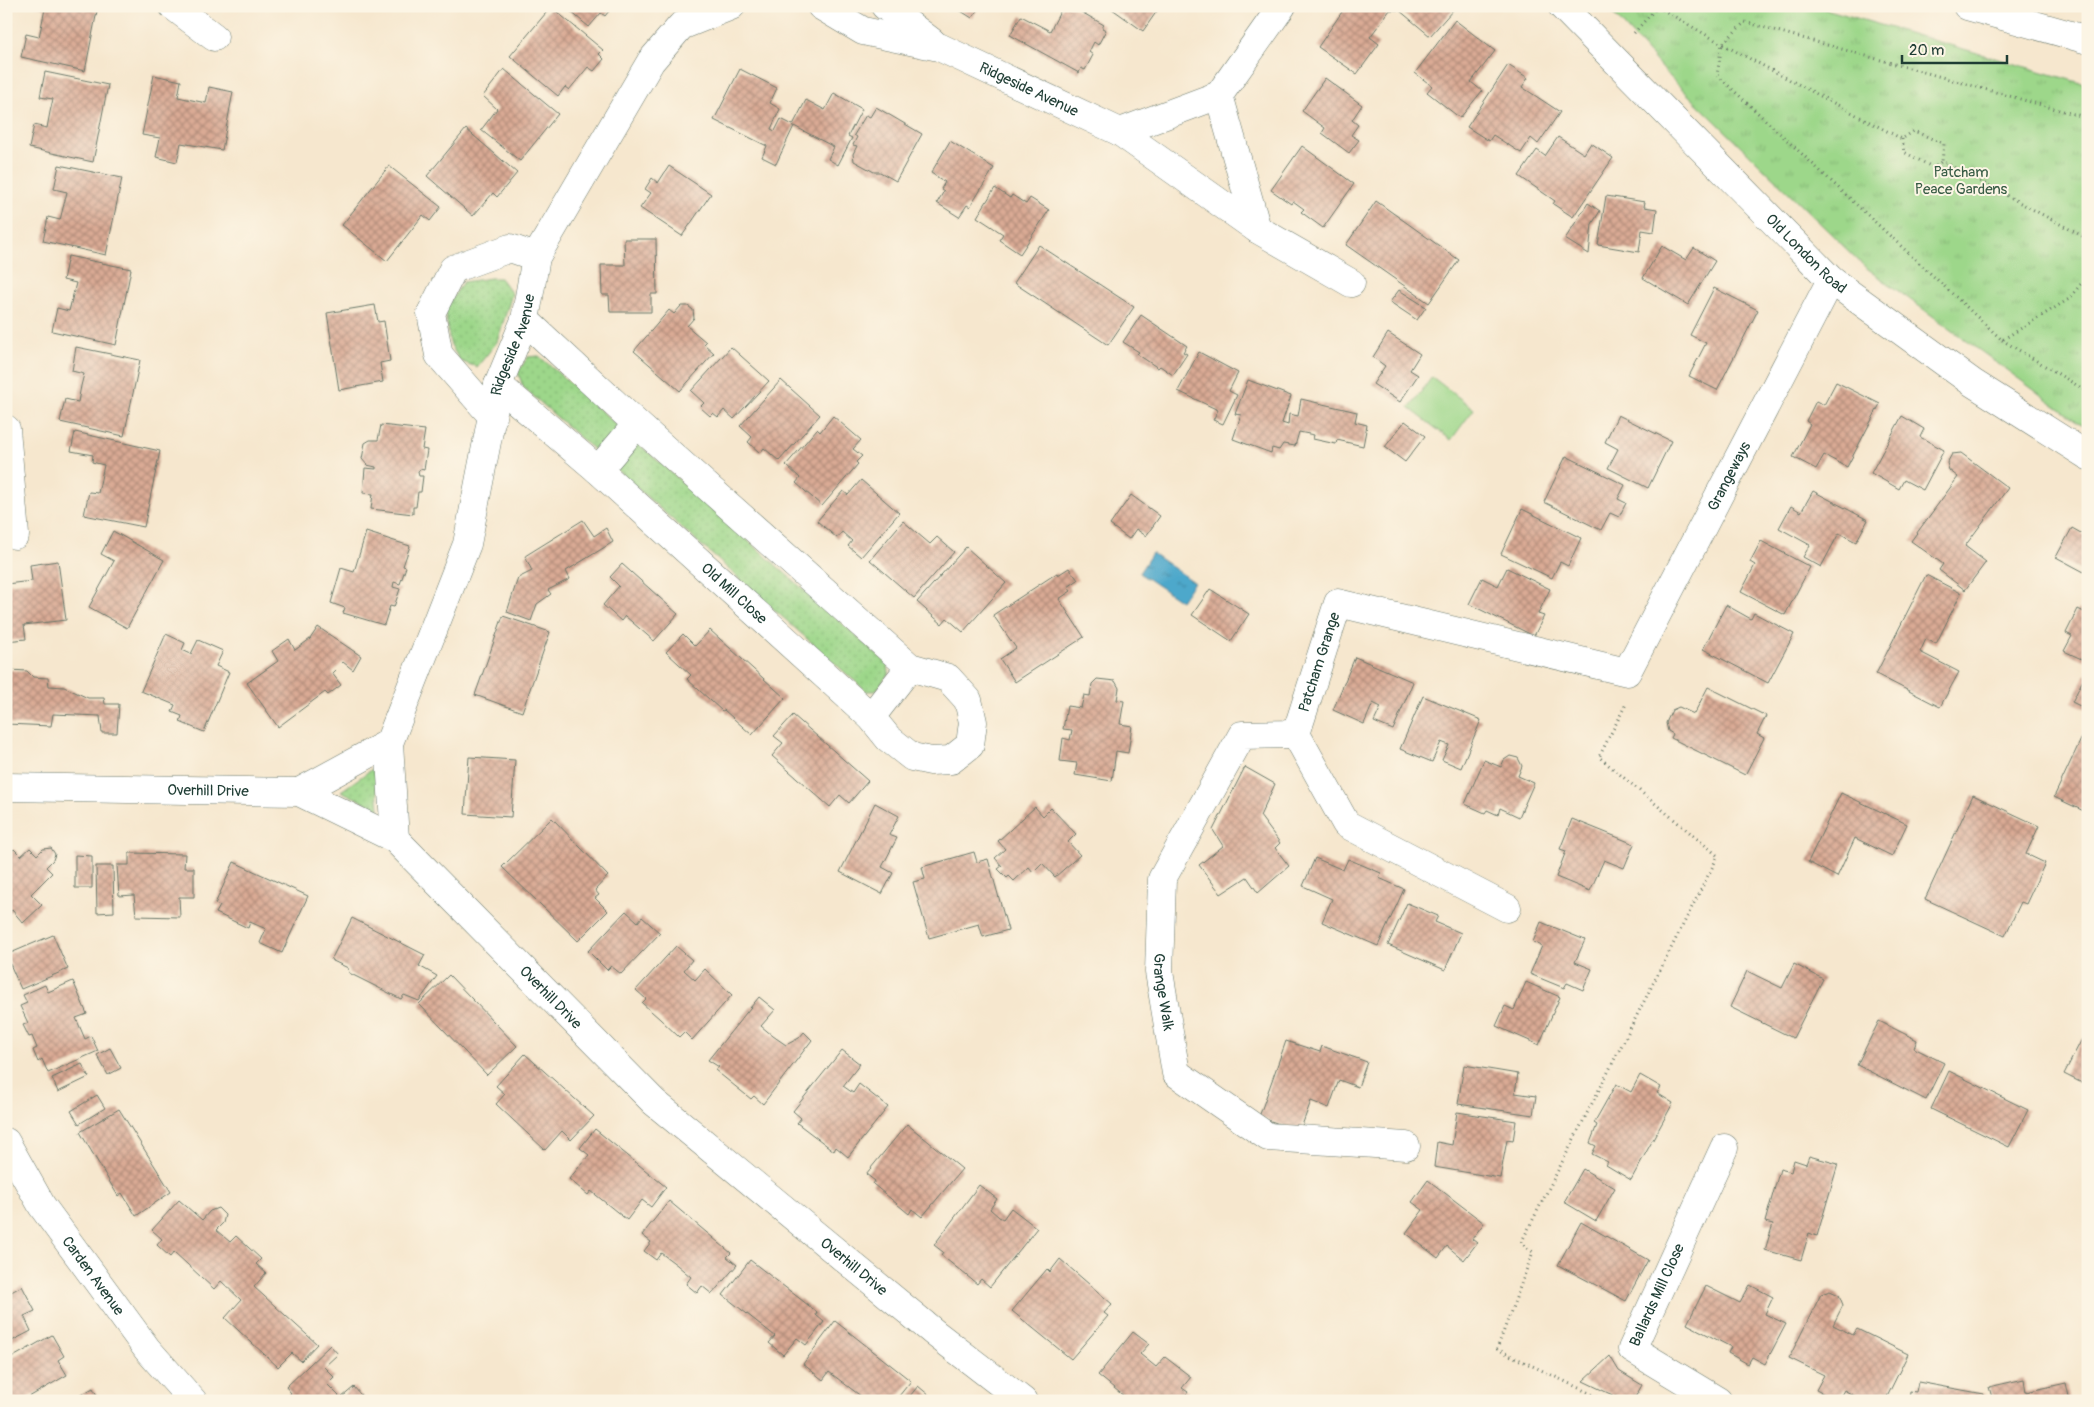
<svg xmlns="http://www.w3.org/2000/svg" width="2094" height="1407" font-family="Pangolin,sans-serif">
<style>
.grass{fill:url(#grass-dots);stroke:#5e8a5f}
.park{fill:url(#park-tufts);stroke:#5e8a5f}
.pitch{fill:#9dd78a;stroke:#5e8a5f}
.water{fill:url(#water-ripples);stroke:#367280}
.building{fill:url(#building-cross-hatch)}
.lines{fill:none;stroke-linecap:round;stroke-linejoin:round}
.street-casing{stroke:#6a786a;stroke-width:29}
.secondary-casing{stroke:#6a786a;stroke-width:29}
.highway-casing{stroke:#6a786a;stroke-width:29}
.path{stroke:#6a786a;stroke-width:3;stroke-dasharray:1 4;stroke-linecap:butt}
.street{stroke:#fff;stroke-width:28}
.secondary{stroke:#fff;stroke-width:28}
.highway{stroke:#fff;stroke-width:28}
.labels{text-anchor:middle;stroke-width:4;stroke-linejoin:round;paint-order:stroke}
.street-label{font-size:15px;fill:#1f3d34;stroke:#fcf5e5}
.park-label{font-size:15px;fill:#385c45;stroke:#fcf5e5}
</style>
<defs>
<pattern id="grass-dots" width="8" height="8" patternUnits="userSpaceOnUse" patternTransform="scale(1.25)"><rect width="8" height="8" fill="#9dd78a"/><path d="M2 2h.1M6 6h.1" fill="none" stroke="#87b978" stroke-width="1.8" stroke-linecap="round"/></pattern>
<pattern id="park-tufts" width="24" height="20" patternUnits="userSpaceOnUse" patternTransform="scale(1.25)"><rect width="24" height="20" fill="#9dd78a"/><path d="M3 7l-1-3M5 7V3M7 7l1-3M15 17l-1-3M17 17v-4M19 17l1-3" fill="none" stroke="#87b978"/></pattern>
<pattern id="water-ripples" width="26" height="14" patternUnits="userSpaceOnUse" patternTransform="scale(1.25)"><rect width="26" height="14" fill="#4ea8cb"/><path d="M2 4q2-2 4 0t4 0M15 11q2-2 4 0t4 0" fill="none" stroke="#408aa6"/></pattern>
<pattern id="building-cross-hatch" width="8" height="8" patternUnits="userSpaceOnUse" patternTransform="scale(1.25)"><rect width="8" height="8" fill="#daaa94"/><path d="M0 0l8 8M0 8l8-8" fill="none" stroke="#b08c7a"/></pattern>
</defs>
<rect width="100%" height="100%" fill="#fcf5e5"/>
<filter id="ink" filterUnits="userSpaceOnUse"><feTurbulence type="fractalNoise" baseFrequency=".02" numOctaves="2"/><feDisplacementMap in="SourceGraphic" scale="10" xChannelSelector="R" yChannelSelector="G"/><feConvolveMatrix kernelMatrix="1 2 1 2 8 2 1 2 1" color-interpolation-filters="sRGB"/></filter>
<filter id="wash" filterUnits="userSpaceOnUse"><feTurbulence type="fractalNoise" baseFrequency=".0096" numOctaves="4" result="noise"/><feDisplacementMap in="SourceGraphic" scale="20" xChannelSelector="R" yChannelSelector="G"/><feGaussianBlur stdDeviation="1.12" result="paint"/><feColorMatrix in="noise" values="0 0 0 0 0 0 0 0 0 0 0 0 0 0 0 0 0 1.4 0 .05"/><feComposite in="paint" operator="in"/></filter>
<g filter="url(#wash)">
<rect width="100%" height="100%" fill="#f6e7ce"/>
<path class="grass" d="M491 278H500L512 294 497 342 477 367 460 361 450 343 445 310 463 282Z
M539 356 888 664 889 673 876 691H866L523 387 518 372 528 357Z
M375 767 379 809 341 791Z"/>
<path class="park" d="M1606 6H1815L2088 85V427L2078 422 1864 266 1672 79Z"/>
<path class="pitch" d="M1432 377 1474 409 1451 440 1409 408Z"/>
<path class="water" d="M1152 553 1194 582 1181 601 1139 573Z"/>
<g id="blocks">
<path class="building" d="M37 6H98L85 71 21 57 26 34 39 37 45 9Z
M564 6H613L605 16 601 13 589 27Z
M953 6H980L972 18Z
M1063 6H1071L1104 25 1102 28 1106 30 1098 45 1094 42 1089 52 1093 55 1085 70 1081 68 1079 73 1010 35 1021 16 1050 31Z
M1108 6H1151L1157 11 1143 31Z
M1346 6H1449L1453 10 1430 36 1399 10H1390L1370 37 1379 44 1357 74 1318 47Z
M551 7 603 50 599 54 604 59 594 71 588 67 569 90 565 87 558 96 510 56Z
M1455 20 1495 51 1471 82 1482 91 1460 118 1427 92 1432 86 1415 73Z
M1508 65 1528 78 1522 87 1560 112 1538 144 1531 138 1521 153 1493 135 1489 141 1467 127Z
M504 69 558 114 520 161 481 130 497 109 483 96Z
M740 69 777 88 770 103 780 109 771 129 775 131 781 119 793 125 806 100 825 110 834 93 862 109 848 136 852 138 838 165 828 159 834 147 794 126 776 164 762 157 767 146 714 120Z
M45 72 108 85 93 162 29 148 34 125 47 128 50 112 53 99 40 97Z
M154 75 181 81 178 97 206 103 209 87 233 92 222 150 181 143 177 162 156 157 160 138 142 135Z
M1325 78 1362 105 1352 120 1358 125 1351 135 1359 140 1349 153 1322 133 1325 128 1302 111Z
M876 107 922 134 896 181 880 172H874L854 161 853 154 857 146 853 145 857 137 854 135 866 115 870 117Z
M466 129 517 173 497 197 493 193 473 216 427 176Z
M1558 137 1584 154 1591 143 1613 158 1573 217 1553 204 1555 201 1519 176 1537 150 1545 156Z
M950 141 994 168 970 207 967 205 959 217 937 203 944 191 941 189 945 182 931 173Z
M1302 146 1354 184 1323 228 1301 212 1304 209 1293 201 1291 204 1271 190Z
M59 165 122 178 106 255 43 241 48 217 60 220 67 192 54 189Z
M389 166 441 207 430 221 423 215 387 261 342 225Z
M669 166 711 194 682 236 640 208 651 193 645 189 652 178 658 183Z
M995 188 1010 198 1012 195 1026 204 1030 198 1049 210 1020 254 999 240 1003 234 977 217Z
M1606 196 1645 202 1644 207 1657 209 1654 232 1642 230 1639 252 1598 245Z
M1376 201 1459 260 1429 303 1346 245Z
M1588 203 1600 211 1592 224 1589 254 1565 239Z
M624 239H656L657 294H651V312H610L609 295H602L601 265H625Z
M1039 245 1134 307 1108 345 1014 283Z
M1662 246 1686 260 1694 248 1715 261 1688 305 1643 278Z
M68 256 131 269 116 345 52 331 57 308 69 311 76 283 63 280Z
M1714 288 1758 310 1717 390 1689 376 1706 343 1690 335Z
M1399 290 1426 307 1417 320 1390 302Z
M375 305 378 322 384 321 390 361 380 363 383 382 339 390 327 313Z
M681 306H688L693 310 694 318 687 326 706 342 704 344 714 353 680 391 634 351 669 310 674 314Z
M1141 315 1187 346 1183 352 1187 354 1173 375 1160 366 1158 368 1137 354 1139 352 1123 342Z
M1388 333 1420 354 1410 370 1418 375 1400 402 1373 384 1385 366 1373 357Z
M76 347 140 360 124 436 60 422 65 399 78 402 81 386 84 374 72 371Z
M731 347 769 381 734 419 724 410 718 417 713 413 710 416 700 407 704 403 691 391Z
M1199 352 1238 373 1229 391 1237 395 1223 424 1213 420 1218 410 1178 391Z
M781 380 820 415 779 461 764 448 760 453 748 442 752 437 740 426Z
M1248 380 1291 396 1282 423 1288 425 1289 414 1298 416 1301 399 1357 412 1355 422 1367 425 1363 446 1337 440 1336 444 1313 439 1314 435 1299 432 1295 446 1283 444 1279 450 1272 448 1271 453 1233 439 1241 415 1235 414Z
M1836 382 1880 404 1847 467 1824 455 1816 469 1793 457 1810 424 1806 421 1816 401 1824 405Z
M1618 415 1671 441 1648 488 1608 468 1618 449 1605 442Z
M833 416 861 440 853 449 862 456 856 462 858 464 822 506 796 483 800 478 786 465 817 429 820 432Z
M1902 416 1924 429 1920 437 1944 450 1923 490 1904 480 1899 489 1871 473Z
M1405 421 1425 436 1405 462 1385 447Z
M381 425 425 430 422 449 427 450 424 470 420 469 418 472 419 476H423L421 492H418L416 507H413V514L371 509 373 494 363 493 365 468 376 469V467L367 465 362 459 365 443 370 440H378Z
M75 432 160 451 144 527 84 515 89 492 98 493 104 465 92 462 93 455 71 451Z
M1961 453 2008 488 1965 546 1986 562 1965 590 1939 570 1943 564 1911 541 1958 477 1949 470 1947 463 1952 454Z
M1566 456 1625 485 1618 499 1626 503 1619 517 1610 513 1601 530 1544 502Z
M861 480 899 513 861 557 848 546 852 541 842 532 837 538 817 521 843 491 848 495Z
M1813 491 1868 520 1856 542 1839 533 1821 567 1803 557 1810 545 1779 528 1791 506 1801 512Z
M1131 495 1160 516 1146 536 1136 529 1129 539 1110 525Z
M1522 509 1581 538 1568 566 1560 562 1552 578 1501 554Z
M583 520 594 536 606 528 613 542 566 571 570 579 548 590 551 594 537 604 531 621 507 612 518 578 532 571 525 556Z
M903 521 930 544 937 537 954 552 914 598 870 560Z
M2072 528 2088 537V565L2084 572 2056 557Z
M113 531 164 560 127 628 89 607 114 561 101 554Z
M366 532 410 546 403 566 406 567 400 584 394 582 393 587 400 589 394 607 390 606 384 625 343 613 345 608 331 603 341 568 354 572Z
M1761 541 1810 567 1785 615 1741 592 1755 565 1750 562Z
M966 547 1006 583 963 632 947 618 942 624 917 602Z
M58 561 66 620 24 625 26 639 6 641V584L32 581 30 565Z
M622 564 678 614 654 641 625 616 621 621 603 605 619 586 610 577Z
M1069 568 1078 580 1068 587 1071 591 1059 599 1084 637 1015 682 1000 659 1016 648 993 615 1057 573 1058 575Z
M1507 568 1550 589 1538 614 1544 616 1534 636 1469 604 1482 578 1498 586Z
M1926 575 1961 593 1936 644 1926 639 1920 652 1959 672 1940 707 1876 674Z
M1210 589 1249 614 1231 641 1192 615Z
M1726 605 1751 619 1754 613 1794 634 1768 683 1703 649Z
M2078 609 2088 614V662L2064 651 2072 636 2066 633Z
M503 616 550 632 522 712 475 695Z
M318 627 361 656 353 670 343 662 332 673 341 685 328 695 325 692 278 727 247 683 278 661 272 651 289 639 295 650 310 639Z
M710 630 785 698 752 735 724 710 722 711 687 679 691 675 666 652 683 634 695 646Z
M166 634 185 643 182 650 191 654 198 640 223 651 216 666 229 672 204 732 180 722 182 716 172 712 175 705 141 691Z
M1355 657 1413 682 1393 730 1374 722 1381 707 1373 703 1364 724 1333 710Z
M10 670 27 671 33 677 48 678 49 686 64 687 88 698H104L105 704H119L117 733H102L100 716 53 714 51 726 6 724V673Z
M2088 670V710L2072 702Z
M1097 679 1115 681 1119 688 1117 700 1124 701 1120 724 1132 726 1128 753 1116 751 1112 781 1075 775 1077 763 1060 761 1063 738 1070 740 1072 730 1063 729 1067 706 1081 708 1084 695 1090 696 1092 684Z
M1708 687 1766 716 1757 734 1764 738 1745 775 1671 738 1673 734 1668 731 1666 723 1672 710 1679 707 1694 714Z
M1423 696 1481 720 1461 768 1442 760 1449 745 1441 742 1432 762 1400 749Z
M793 715 868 781 849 803 840 795 830 807 772 756 783 743 774 736Z
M2084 733 2088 735V813L2054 797Z
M1510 756 1518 758 1522 766 1518 776 1534 783 1519 817 1500 808 1498 815 1487 810 1485 813 1465 804 1484 760 1501 767 1504 760Z
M469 757 515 760 511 817 465 814Z
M1245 767 1275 784 1260 816 1280 843 1275 848 1289 866 1258 893 1247 877 1221 894 1199 865 1223 846 1213 830Z
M1841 793 1907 824 1892 856 1855 838 1837 877 1808 862Z
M1973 795 2039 826 2026 854 2045 863 2026 904 2021 902 2005 936 1925 899Z
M875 803 899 816 889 835 897 838 882 867 893 873 882 894 840 872Z
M1035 807 1043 816 1051 808 1076 834 1068 842 1080 855 1055 877 1042 863 1033 872 1029 867 1014 881 1009 876 1007 878 998 869 1002 866 995 858 1005 849 998 841Z
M552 818 608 876 595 890 599 895 595 898 608 911 578 941 502 867Z
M1572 819 1634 844 1624 868 1604 860 1590 891 1556 877 1566 851 1560 849Z
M30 848 37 855 43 849 51 848 55 854 53 860 46 867 52 873 31 894 42 905 23 923 12 910 6 915V856L14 849 21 856Z
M974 852 977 862 988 859 1008 930 983 937 979 924 929 938 913 882 925 879 922 867Z
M129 853 185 854 184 868H194V897H179L180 917 136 916 134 895 119 896 117 865H129Z
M75 855 92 856V888H75Z
M1315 858 1343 870 1348 859 1381 873 1379 878 1404 889 1378 946 1322 922 1332 899 1303 886Z
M234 862 308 896 282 953 260 943 266 929 250 922 248 928 216 913 220 906 215 904Z
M96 866H113L114 912 97 913Z
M1407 903 1438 916 1435 922 1461 933 1445 970 1388 945Z
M626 911 638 922 642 917 660 933 621 974 611 966 607 970 588 951Z
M352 918 425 955 419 966 437 976 419 1001 404 995 401 999 349 973 348 968 331 960Z
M1541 922 1585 940 1575 962 1592 969 1583 990 1567 983 1564 988 1530 974 1542 946 1533 942Z
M53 935 68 969 21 989 6 955Z
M676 946 692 960 684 970 695 980 705 969 732 995 692 1040 684 1032 679 1037 660 1019 642 1003 646 999 636 990Z
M1794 964 1823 979 1793 1038 1730 1007 1747 971 1782 988Z
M449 975 517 1046 487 1075 419 1004Z
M73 981 87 1014 76 1018 85 1039 91 1036 98 1051 48 1073 42 1059 38 1062 33 1050 37 1048 32 1036 29 1037 23 1025 28 1023 20 1006 27 1003 23 995 45 985 48 992Z
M1526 982 1560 997 1539 1045 1496 1026 1505 1006 1514 1010Z
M759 997 775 1010 761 1026 773 1036 786 1045 799 1038 804 1032 812 1040 763 1104 754 1096 751 1099 715 1070 719 1067 708 1060Z
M1879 1021 1917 1040 1914 1048 1944 1063 1926 1100 1857 1065Z
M2082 1039 2088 1043V1086L2064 1074Z
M1286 1041 1320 1052 1322 1046 1367 1062 1358 1087 1339 1080 1329 1108 1311 1101 1300 1131 1259 1117Z
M110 1048 121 1068 108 1075 97 1055Z
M842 1050 860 1064 843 1086 853 1093 859 1084 888 1107 848 1157 836 1147 834 1151 797 1123 801 1118 793 1111Z
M525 1054 594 1116 571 1140 562 1131 545 1150 496 1104 505 1094 496 1086Z
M82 1064 89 1077 58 1092 52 1078Z
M1464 1065 1518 1074 1515 1093 1536 1096 1533 1115 1458 1104Z
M1949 1071 2028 1110 2009 1147 1931 1109Z
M1640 1075 1661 1087 1657 1093 1673 1103 1631 1180 1606 1165 1608 1162 1592 1154 1596 1146 1590 1143 1597 1125 1594 1123 1616 1084 1631 1092Z
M97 1095 105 1108 79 1124 71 1111Z
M119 1109 171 1192 136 1216 122 1193 118 1196 80 1132Z
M1457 1112 1516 1121 1513 1141 1507 1140 1500 1178 1434 1167 1437 1142 1452 1145Z
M907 1124 962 1169 922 1217 912 1209 909 1214 873 1184 875 1181 866 1174Z
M595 1129 666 1187 651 1207 642 1200 627 1220 591 1191 588 1195 569 1179 589 1155 580 1148Z
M1809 1156 1838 1164 1817 1236 1809 1233 1801 1260 1765 1250 1773 1224 1765 1222 1780 1169 1791 1172 1794 1160 1806 1164Z
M1583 1169 1615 1188 1596 1221 1564 1202Z
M1428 1180 1484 1223 1472 1239 1477 1243 1464 1260 1447 1246 1438 1258 1406 1233 1423 1210 1412 1202Z
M979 1185 997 1199 990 1209 999 1217 1003 1219 1011 1208 1037 1228 990 1287 981 1279 977 1284 941 1255 943 1252 934 1245Z
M179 1200 202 1220 210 1211 218 1208 225 1215 223 1223 216 1230 230 1242 236 1236 261 1259 256 1264 266 1273 254 1287 317 1344 301 1361 292 1353 278 1367 225 1318 241 1300 221 1281 214 1289 174 1252 170 1257 157 1245 162 1239 152 1230Z
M669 1201 731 1253 727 1257 737 1265 712 1294 702 1286 697 1293 686 1284 691 1277 677 1265 661 1253 656 1260 644 1251 651 1242 642 1235Z
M1581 1222 1648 1260 1626 1301 1558 1265Z
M1060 1259 1112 1304 1104 1313 1108 1316 1071 1359 1012 1311 1047 1269 1050 1272Z
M750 1260 817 1312 816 1315 824 1322 806 1345 797 1338 783 1355 769 1343 775 1336 723 1295Z
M1750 1285 1773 1297 1765 1314 1786 1324 1765 1364 1752 1357 1748 1364 1728 1353 1731 1347 1687 1324 1706 1286 1740 1303Z
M22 1286 35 1311 24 1316 31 1331 6 1344V1295Z
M1830 1291 1839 1295 1843 1305 1833 1325 1853 1335 1857 1329 1908 1354 1885 1401H1859L1860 1399 1844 1390 1838 1401 1816 1390 1824 1375 1789 1358 1821 1294Z
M835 1321 911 1381 895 1401H860L862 1397 829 1372 823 1380 803 1364Z
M1133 1332 1149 1344 1140 1354 1156 1367 1165 1357 1191 1377 1182 1388 1188 1392 1181 1401H1130L1098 1375Z
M52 1335 64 1356 58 1360 67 1375 22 1401H6V1361Z
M330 1345 338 1354 324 1367 334 1377 327 1384 341 1398 354 1387 366 1401H284L291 1393 286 1387Z
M1610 1356 1619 1371 1642 1385 1633 1401H1625L1583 1381Z
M2024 1379 2026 1392 2066 1383 2070 1401H1993L1989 1387Z
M1918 1382 1984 1394 1983 1401H1909L1910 1391 1916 1392Z
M918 1386 936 1401H906Z
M93 1388 100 1401H70Z"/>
</g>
</g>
<g filter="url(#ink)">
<use href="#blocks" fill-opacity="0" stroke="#6a786a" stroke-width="1"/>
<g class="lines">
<defs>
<g id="street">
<path d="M173 6 214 37"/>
<path id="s1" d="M821 6 863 31 939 47 1120 132 1219 95 1282 6"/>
<path d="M885 6 932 42"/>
<path id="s2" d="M1562 6 1831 280 1973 383 2088 456"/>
<path d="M1219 95 1257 229"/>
<path d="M1120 132 1257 229 1351 283"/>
<path id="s3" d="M498 385 598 470 871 717 888 738 912 757 931 761 951 760 970 745 973 722 968 700 948 678 910 667 637 424 525 320"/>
<path d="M493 417 439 355 431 313 453 269 510 248 536 257"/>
<path d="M6 429 15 535"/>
<path d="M598 470 637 424"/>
<path d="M871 717 910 667"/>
<path id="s4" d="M1296 734 1242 735 1162 879 1159 972 1176 1073 1268 1137 1406 1146"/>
<path id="s5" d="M6 787 299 792 395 839 654 1102 936 1334 1023 1401"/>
<path d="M299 792 389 743"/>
<path id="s6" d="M395 839 389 743 467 544 498 385 525 320 536 257 651 61 681 26 731 6"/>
<path id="s7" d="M1507 908 1346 824 1296 734 1338 603 1627 672 1831 280"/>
<path id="s8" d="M1718 1401 1632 1349 1724 1148"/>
</g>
<g id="secondary">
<path id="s9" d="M6 1142 42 1206 147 1349 193 1401"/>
</g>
<path id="highway" d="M1967 6 2088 40"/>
</defs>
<use href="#street" class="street-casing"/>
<use href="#secondary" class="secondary-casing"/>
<use href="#highway" class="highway-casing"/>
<path class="path" d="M1658 7 1722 44 1902 139 1914 131 1944 144 1942 161 2088 239
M1634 33 1658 6
M2088 118 1745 22 1722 44 1717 75 2002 340 2069 299 2088 275
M1902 139 1904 152 1934 168 1942 161
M2002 340 2088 392
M1606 1401 1497 1349 1533 1252 1521 1243 1718 856 1599 757 1626 704
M1643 1401 1648 1395"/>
<use href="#street" class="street"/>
<use href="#secondary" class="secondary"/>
<use href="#highway" class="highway"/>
</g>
</g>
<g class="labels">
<g class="street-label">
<text dy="5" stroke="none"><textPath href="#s1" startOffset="226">Ridgeside Avenue</textPath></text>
<text dy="5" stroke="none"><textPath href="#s2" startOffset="348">Old London Road</textPath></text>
<text dy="5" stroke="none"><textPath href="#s6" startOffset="515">Ridgeside Avenue</textPath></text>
<text dy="5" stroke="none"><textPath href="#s7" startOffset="940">Grangeways</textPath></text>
<text dy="5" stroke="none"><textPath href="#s3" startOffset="315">Old Mill Close</textPath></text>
<text dy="5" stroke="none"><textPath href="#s7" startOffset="360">Patcham Grange</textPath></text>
<text dy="5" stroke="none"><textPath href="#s5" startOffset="202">Overhill Drive</textPath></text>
<text dy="5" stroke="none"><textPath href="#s4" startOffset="332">Grange Walk</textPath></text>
<text dy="5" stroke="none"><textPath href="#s5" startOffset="622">Overhill Drive</textPath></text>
<text dy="5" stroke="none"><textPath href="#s5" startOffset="1028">Overhill Drive</textPath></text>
<text dy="5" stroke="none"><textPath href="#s9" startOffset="160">Carden Avenue</textPath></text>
<text dy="5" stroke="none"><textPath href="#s8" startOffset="160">Ballards Mill Close</textPath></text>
</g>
<g class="park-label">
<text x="1961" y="177">Patcham<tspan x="1961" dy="17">Peace Gardens</tspan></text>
</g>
</g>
<rect width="2094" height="1407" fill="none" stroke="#fcf5e5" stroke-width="25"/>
<path d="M1902 55v8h105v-8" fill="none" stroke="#1f3d34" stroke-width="2.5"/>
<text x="1909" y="55" font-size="15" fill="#1f3d34" stroke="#fcf5e5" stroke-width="4" paint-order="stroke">20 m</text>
</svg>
